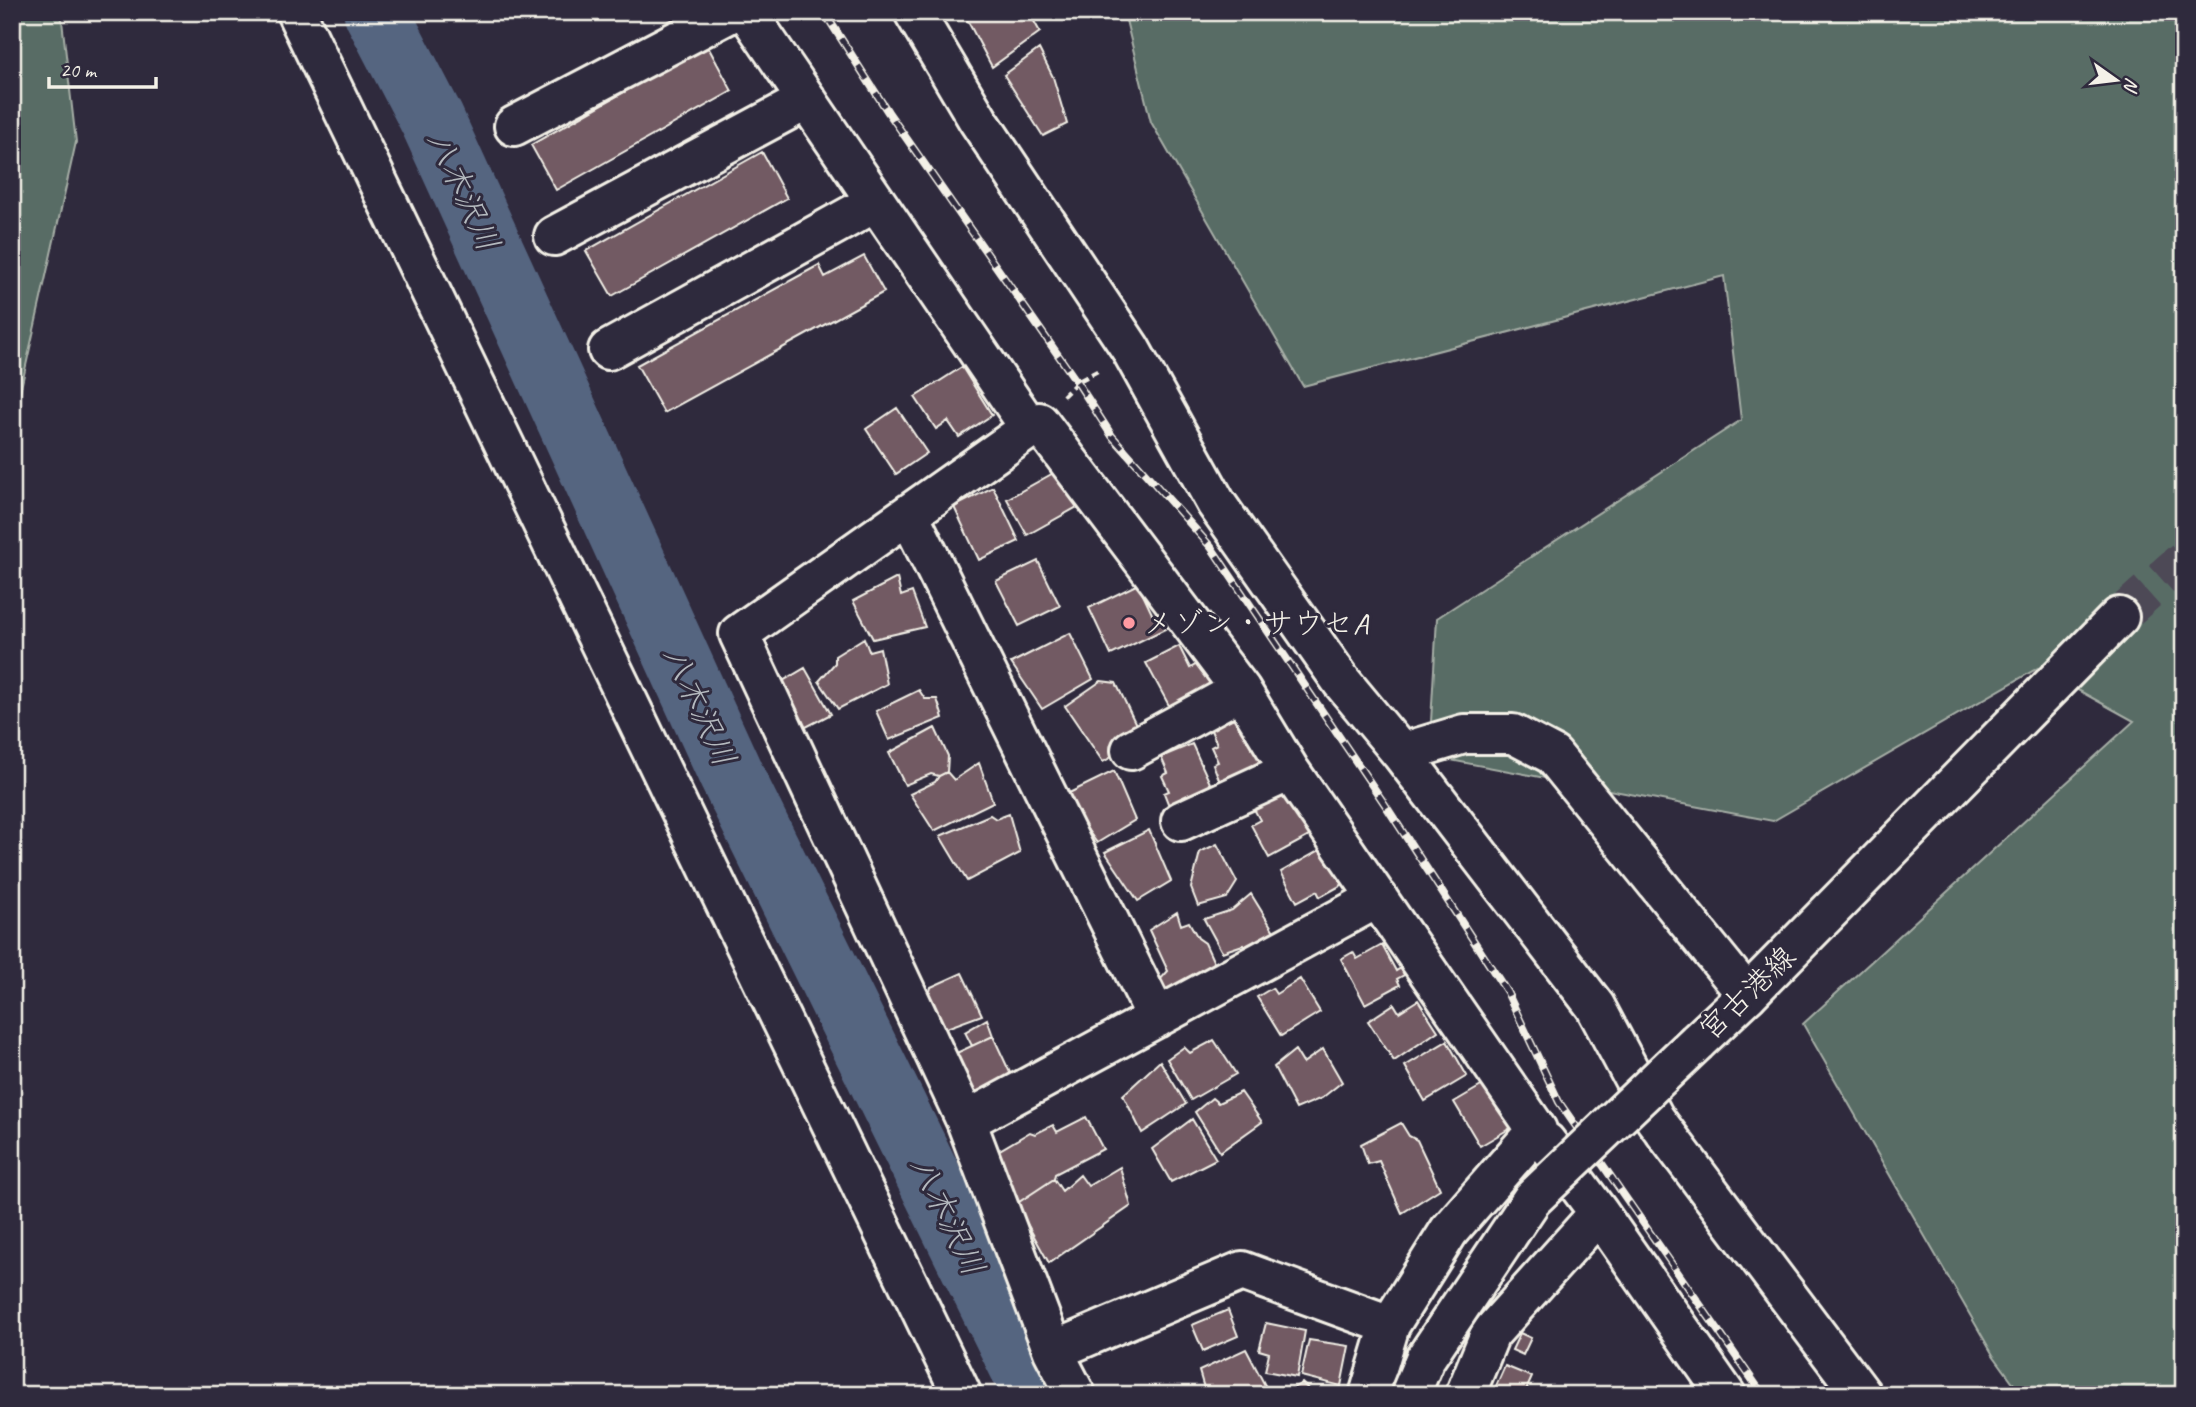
<svg xmlns="http://www.w3.org/2000/svg" width="2196" height="1407" font-family="Caveat,'Klee One',sans-serif">
<style>
.green{fill:#586c65;stroke:#a6aea6;stroke-width:2}
.lines{fill:none;stroke-linecap:round;stroke-linejoin:round}
.river{stroke:#556580;stroke-width:65}
.building{fill:#725a63;stroke:#f4f1e8;stroke-width:2}
.major-tunnel{stroke:#4d4857;stroke-width:38;stroke-dasharray:38 19;stroke-linecap:butt}
.minor-casing{stroke:#f4f1e8;stroke-width:44}
.major-casing{stroke:#f4f1e8;stroke-width:44}
.path{stroke:#f4f1e8;stroke-width:4.5;stroke-dasharray:7 5;stroke-linecap:butt}
.minor{stroke:#2f2a3d;stroke-width:38}
.major{stroke:#2f2a3d;stroke-width:38}
.rail-casing{stroke:#f4f1e8;stroke-width:8}
.rail{stroke:#2f2a3d;stroke-width:5;stroke-dasharray:16;stroke-linecap:butt}
.major-bridge-casing{stroke:#f4f1e8;stroke-width:44;stroke-linecap:butt}
.major-bridge{stroke:#2f2a3d;stroke-width:38}
.poi-dot{fill:#ff9aa2;stroke:#2f2a3d;stroke-width:2.5}
.labels{text-anchor:middle;stroke-width:6;stroke-linejoin:round;paint-order:stroke}
.poi-label{font-size:30px;fill:#f4f1e8;stroke:#2f2a3d;text-anchor:start}
.street-label{font-size:30px;fill:#f4f1e8;stroke:#2f2a3d}
.water-label{font-size:32px;font-style:italic;fill:#b4b9be;stroke:#2f2a3d}
</style>
<rect width="100%" height="100%" fill="#2f2a3d"/>
<filter id="ink" filterUnits="userSpaceOnUse"><feTurbulence type="fractalNoise" baseFrequency=".0143" numOctaves="2"/><feDisplacementMap in="SourceGraphic" scale="14" xChannelSelector="R" yChannelSelector="G"/><feConvolveMatrix kernelMatrix="1 2 1 2 8 2 1 2 1" color-interpolation-filters="sRGB"/></filter>
<g filter="url(#ink)">
<path class="green" d="M12 12H61L76 142 19 397 12 402Z
M1124 12H2184V1395H2022L1993 1355 1803 1024 2134 721 2038 668 1773 821 1429 756 1437 618 1741 420 1724 276 1303 386 1151 122Z"/>
<g class="lines">
<path class="river" d="M376 12 432 120 731 775 1036 1395"/>
</g>
<path class="building" d="M963 12H1029L1040 32 992 67Z
M707 45 732 91 556 190 531 145Z
M1039 49 1053 77 1067 124 1043 136 1004 75Z
M762 152 787 198 612 296 586 251Z
M864 256 884 292 664 413 637 365 819 265 825 277Z
M962 367 992 415 959 437 948 421 936 429 915 397Z
M897 408 927 453 896 474 866 429Z
M1057 471 1077 507 1027 535 1007 499Z
M993 487 1019 541 979 560 954 507Z
M1038 561 1060 606 1019 626 996 581Z
M897 578 901 596 912 592 925 627 873 639 853 601Z
M1138 584 1154 618 1159 615 1165 629 1111 655 1089 608Z
M1070 633 1093 679 1042 709 1011 663Z
M864 638 869 651 880 648 887 684 838 709 819 681 835 663V656Z
M1179 646 1190 668 1199 663 1214 691 1173 713 1146 663Z
M805 668 831 714 787 737 766 691Z
M1101 681 1116 683 1143 739 1103 762 1065 706Z
M919 690 925 699H937L943 718 889 740 876 711Z
M1241 715 1263 763 1220 782 1213 764 1218 762 1211 747 1217 744 1210 728Z
M935 728 948 756 947 772 939 776 931 774 905 785 889 753Z
M1192 744 1214 792 1171 811 1164 793 1169 791 1162 776 1168 773 1161 757Z
M979 763 993 802 934 831 910 794 935 782 939 776 947 772 954 780Z
M1114 771 1135 820 1097 843 1063 796Z
M1286 786 1311 835 1269 858 1251 825 1260 820 1254 809 1271 800Z
M1009 814 1020 853 967 881 940 836 990 815 996 819Z
M1149 830 1171 881 1138 901 1105 852Z
M1217 844 1237 882 1227 898 1198 906 1191 888 1200 852Z
M1329 845 1349 881 1320 897 1317 891 1297 902 1281 872Z
M1251 894 1278 938 1252 953 1243 945 1222 952 1204 919 1232 910Z
M1177 912 1181 925 1189 922 1198 938 1205 943 1221 978 1172 1005 1158 982 1168 971 1149 930Z
M1382 945 1396 971 1401 968 1404 975 1397 979 1400 985 1365 1004 1341 959 1353 952 1357 959Z
M962 973 982 1015 941 1030 922 995 930 991 931 987Z
M1300 979 1320 1012 1281 1036 1257 997 1272 988 1276 994Z
M1418 1000 1438 1031 1394 1061 1368 1021 1394 1004 1399 1012Z
M987 1019 993 1036 972 1046 965 1032Z
M993 1036 1019 1092 978 1115 950 1056Z
M1214 1040 1236 1074 1191 1100 1167 1059 1184 1047 1190 1053Z
M1447 1041 1467 1076 1425 1101 1405 1066Z
M1323 1049 1342 1082 1322 1098 1296 1109 1274 1067 1295 1050 1303 1063Z
M1160 1061 1186 1104 1142 1133 1123 1095Z
M1488 1082 1514 1126 1480 1146 1454 1102Z
M1241 1092 1262 1122 1220 1152 1195 1112 1212 1098 1218 1103Z
M1086 1117 1103 1149 1055 1174 1054 1179 1016 1204 998 1151 1030 1132 1035 1134 1053 1125 1057 1132Z
M1192 1119 1216 1159 1171 1182 1152 1149Z
M1401 1123 1409 1136 1417 1140 1440 1189 1402 1213 1379 1161 1368 1164 1361 1144Z
M1120 1167 1131 1206 1049 1263 1016 1204 1054 1179 1062 1191 1080 1175 1088 1186Z
M1228 1310 1238 1336 1203 1351 1192 1325Z
M1266 1323 1305 1331 1297 1377 1265 1371 1269 1353 1259 1350Z
M1520 1333 1531 1338 1523 1355 1512 1350Z
M1309 1340 1349 1346 1341 1386 1301 1376Z
M1246 1349 1270 1395H1206L1199 1371Z
M1505 1366 1532 1377 1524 1395H1492Z
M1302 1383 1315 1395H1281Z"/>
<g class="lines">
<path class="major-tunnel" d="M2119 617 2184 559"/>
<defs>
<path id="minor" d="M296 12 962 1395
M747 12 1030 428
M914 12 978 120 1130 348 1216 503 1342 682 1401 753 1595 1006 1655 1119 1862 1395
M514 126 732 12
M554 236 807 100
M608 350 876 202
M909 515 1157 1018
M1131 750 1241 690
M1401 753 1464 734H1513L1553 755 1747 995
M1181 821 1290 771
M966 1121 1378 898
M1546 1142 1599 1213
M1053 1351 1242 1271 1390 1325
M1076 1395 1053 1351 966 1121 739 634 1039 422 1241 690 1290 771 1537 1130 1449 1231 1390 1325 1369 1395
M1465 1395 1490 1334 1599 1213 1726 1395"/>
<path id="major" d="M1697 1042 1747 995 2119 617"/>
</defs>
<use href="#minor" class="minor-casing"/>
<use href="#major" class="major-casing"/>
<path class="path" d="M1063 396 1077 382 1101 369"/>
<use href="#minor" class="minor"/>
<use href="#major" class="major"/>
<defs>
<path id="rail" d="M824 12 888 112 1077 382 1112 436 1211 547 1384 803 1507 992 1559 1102 1763 1395"/>
</defs>
<use href="#rail" class="rail-casing"/>
<use href="#rail" class="rail"/>
<defs>
<path id="major-bridge" d="M1410 1395 1425 1359 1532 1199 1697 1042"/>
</defs>
<use href="#major-bridge" class="major-bridge-casing"/>
<use href="#major-bridge" class="major-bridge"/>
</g>
</g>
<circle class="poi-dot" cx="1129" cy="623" r="7"/>
<g class="labels">
<g class="poi-label">
<text x="1143" y="633">メゾン・サウセA</text>
</g>
<g class="street-label">
<text transform="translate(1747 993) rotate(-44)" y="10">宮古港線</text>
</g>
<g class="water-label">
<text transform="translate(464 191) rotate(65)" y="11">八木沢川</text>
<text transform="translate(700 706) rotate(65)" y="11">八木沢川</text>
<text transform="translate(948 1216) rotate(64)" y="11">八木沢川</text>
</g>
</g>
<rect width="2196" height="1407" fill="none" stroke="#2f2a3d" stroke-width="42"/>
<rect x="21" y="21" width="2154" height="1365" fill="none" stroke="#f4f1e8" stroke-width="2.5" filter="url(#ink)"/>
<g transform="translate(2116 80) rotate(104)" stroke="#2f2a3d" stroke-width="5" paint-order="stroke">
<path d="M0-5L12 26L0 18L-12 26Z" fill="#f4f1e8"/>
<text y="-10" font-size="19" font-weight="bold" text-anchor="middle" fill="#f4f1e8">N</text>
</g>
<path d="M49 77v10h107v-10" fill="none" stroke="#f4f1e8" stroke-width="3.5"/>
<text x="60" y="77" font-size="21" fill="#f4f1e8" stroke="#2f2a3d" stroke-width="5" paint-order="stroke">20 m</text>
</svg>
